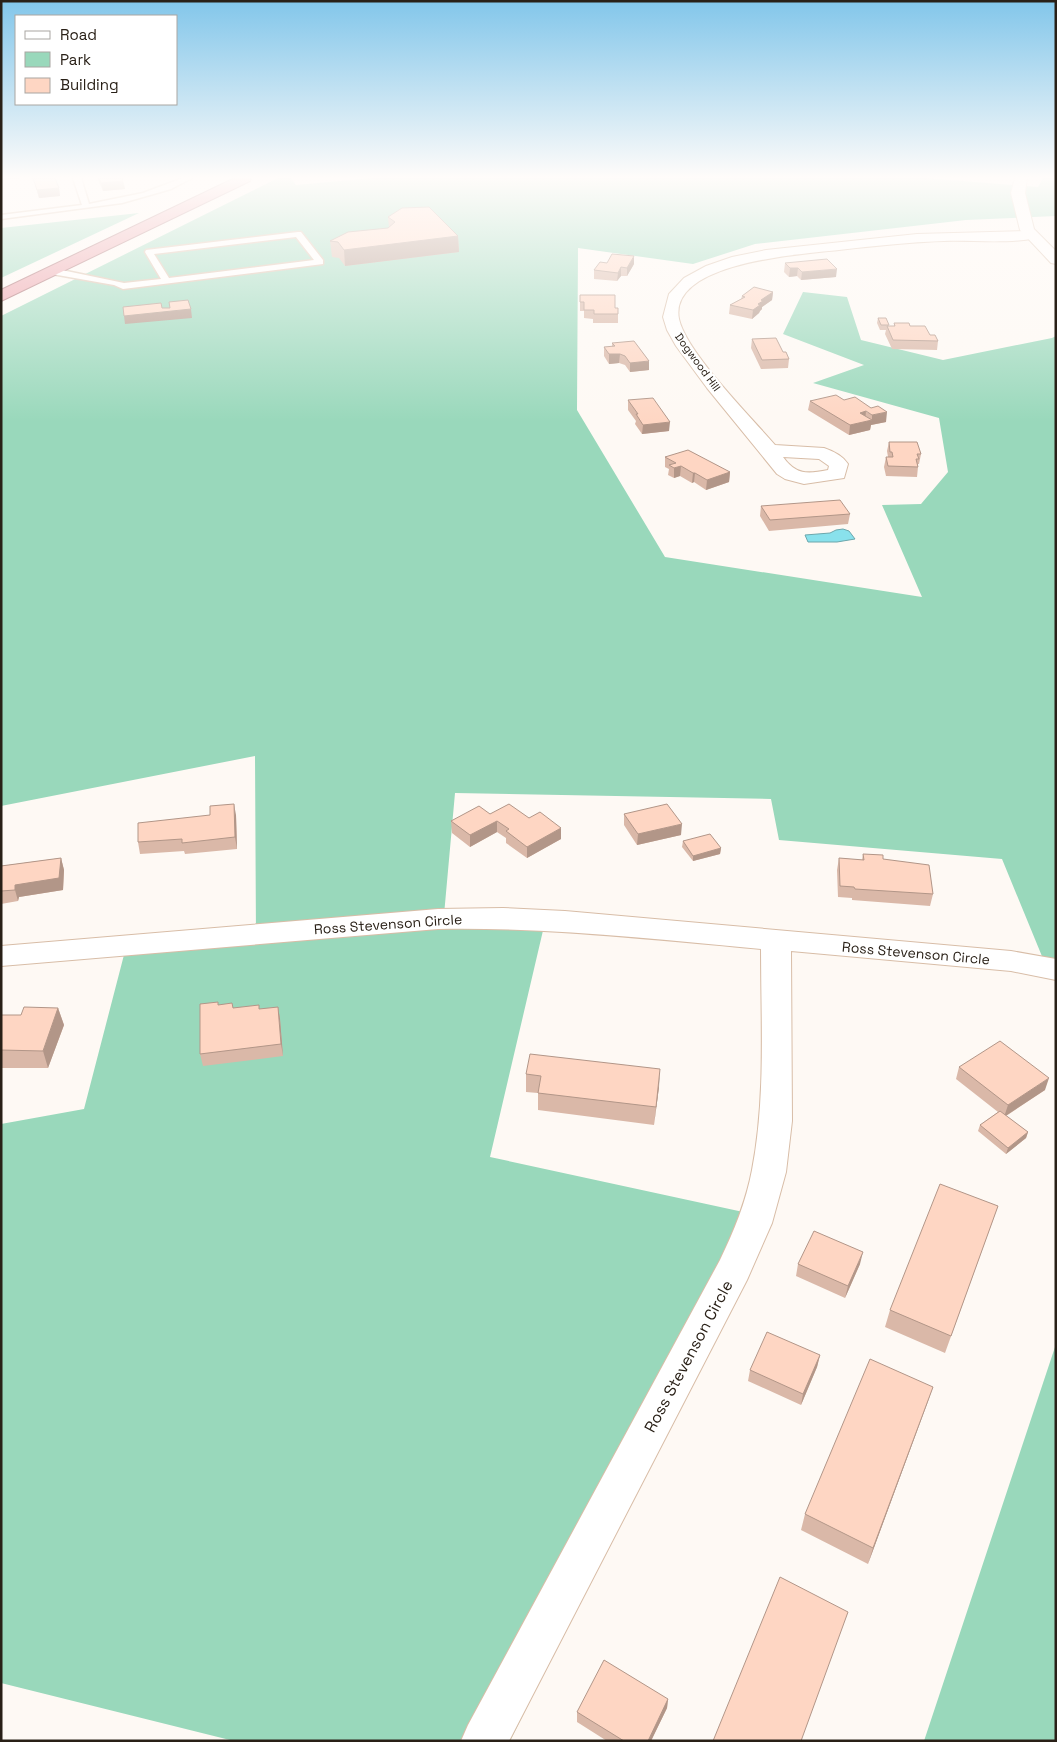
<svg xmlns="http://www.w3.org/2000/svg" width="1057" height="1742" font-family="'Space Grotesk',sans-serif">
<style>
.green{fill:#99d8bb}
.water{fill:#89e1ec;stroke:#6ca7ac}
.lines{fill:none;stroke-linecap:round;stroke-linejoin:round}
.service-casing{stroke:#d8bda7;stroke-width:3}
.minor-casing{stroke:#d8bda7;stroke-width:2}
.tertiary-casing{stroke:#d8bda7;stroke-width:2}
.trunk-casing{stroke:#a46266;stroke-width:2}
.service{fill:#fff;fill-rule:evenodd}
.minor{fill:#fff;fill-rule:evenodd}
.tertiary{fill:#fff;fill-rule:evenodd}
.trunk{fill:#eb9ea7;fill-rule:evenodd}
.wall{fill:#dab8a8}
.shaded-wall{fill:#b29688}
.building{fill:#fed6c3;stroke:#b29688}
.labels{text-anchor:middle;stroke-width:4.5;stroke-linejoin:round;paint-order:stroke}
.far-street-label{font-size:11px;fill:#292017;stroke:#fff}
.street-label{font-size:14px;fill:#292017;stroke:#fff}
.near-street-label{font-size:16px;fill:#292017;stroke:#fff}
</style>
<rect width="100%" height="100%" fill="#fef9f4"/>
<path class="green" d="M278 178H291L296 185 372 178H926L1038 187 1043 178H1056V216L966 220 755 244 693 264 578 248 577 410 665 557 922 597 882 505 921 504 948 472 939 418 813 383 864 365 783 334 803 292 847 297 861 340 943 360 1052 338 1056 336V970L1046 966 1002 859 779 840 771 799 455 793 444 915 545 922 490 1157 771 1218 510 1741H234L1 1683V1124L84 1109 125 951 256 939 255 756 1 806V316Z
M139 213 1 278V228Z
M1056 1344V1741H924Z"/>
<path class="water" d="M843 529 849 531 855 539 837 542H808L805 535 830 533 836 530Z"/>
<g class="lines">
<defs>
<path id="service" d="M73 178H81L89 204 143 193 183 178H192L171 189 122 203 1 219V215L82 205Z
M298 232H301L323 260V264L123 289 114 285 52 274 48 271 52 268 124 283 161 279 145 252 146 250ZM296 237 314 260 169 278 154 254Z"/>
<path id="minor" d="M1030 231 1037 235 1035 238C1010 244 971 240 944 241 909 242 874 246 839 250 803 254 668 262 679 319 686 352 751 417 775 445L824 448C833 451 843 456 848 464L844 478 804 484 785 479 777 474 707 388 676 346 667 330 663 317 669 294 684 278 706 266 732 257 766 250 917 234ZM783 457 819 459 829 466 828 470C807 474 796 475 783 457Z
M503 908 565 911 1011 951 1056 959V980L1011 971 791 951 792 1121 786 1172 772 1223 747 1280 509 1741H461L468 1725 720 1260C734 1231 746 1202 752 1170 766 1098 761 1022 761 949 654 939 546 927 438 929L1 966V946L438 909Z"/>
<path id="tertiary" d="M1015 178H1027L1025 193 1034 229 1056 251V264L1051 263 1020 230 1011 193Z"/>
<path id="trunk" d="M235 178H251L250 181 1 301V290Z"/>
</defs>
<use href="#service" class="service-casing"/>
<use href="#minor" class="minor-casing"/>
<use href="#tertiary" class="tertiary-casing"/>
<use href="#trunk" class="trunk-casing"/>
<use href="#service" class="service"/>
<use href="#minor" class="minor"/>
<use href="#tertiary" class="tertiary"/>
<use href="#trunk" class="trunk"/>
</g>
<path class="wall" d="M33 178H55L59 188 60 196 39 198Z
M97 178H122L123 181 125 189 103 191Z
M388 217 458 236 459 252 345 266 339 258 332 257 330 241 388 228 389 227Z
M785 263 836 277 801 280 797 276 789 277 784 272Z
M634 264 627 276H621L617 281 594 279V270Z
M773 292 772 300 762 307V309L760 311 759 313 752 319 729 314 730 305 741 299 742 296Z
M580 295 615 308 618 314V323H593V319L584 318V311H580Z
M878 318 889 326H894V323L910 326 930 335 938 341 937 350 892 349 885 334 886 330H880L877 323Z
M752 339 783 352 789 359 788 368 761 369 751 348Z
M612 343 649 370 630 372 625 365 619 363 609 364 604 356V347H612Z
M628 400 669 431 642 434 635 424 636 421 628 410Z
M844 400 886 422 871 425 870 430 849 435 808 410 810 401Z
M889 442 921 454 919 464H918V467L917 477 886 476 884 467 886 457H888L887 451Z
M665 457 730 472 729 482 706 490 694 482 692 483 680 476 674 478 668 475 669 469 665 467Z
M761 506 850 514 848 524 769 531 760 516Z
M490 814 529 818 561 839 527 858 506 843V838L497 832 470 847 452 833 451 821Z
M624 814 681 835 637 845 624 825Z
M236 815 237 849 185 854 184 851 140 854 138 842Z
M683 841 721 848 720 854 693 861 682 847Z
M863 854 883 859 933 894 930 906 852 900V898L838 897 837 870 839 858 862 860Z
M61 858 64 870 63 890 19 897 18 901 1 904V866Z
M219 1005 233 1008 260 1009 278 1007 280 1019 283 1056 203 1066 200 1054Z
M58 1008 64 1025 48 1068H1V1015H21Z
M959 1067 1045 1090 1006 1116 1028 1132 1026 1138 1006 1154 978 1131 980 1125 998 1112 956 1079Z
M526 1074 659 1087 654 1125 538 1110V1093L526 1092Z
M998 1206 945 1353 885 1327 890 1310Z
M798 1264H860L845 1298 796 1276Z
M820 1355 817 1367 801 1405 748 1381 750 1370Z
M933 1387 868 1564 801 1530 805 1514Z
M668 1699 667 1708 651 1741H607L577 1722V1712Z"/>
<path class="shaded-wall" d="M1 178H21L1 180Z
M123 181 125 189 103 191 101 183Z
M59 188 60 196 39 198 37 190Z
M458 236 459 252 345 266 344 250Z
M634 256V264L627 276V268Z
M621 267V276L617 281 618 273Z
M790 268H798L797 276 789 277Z
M837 269 836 277 801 280 802 272Z
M773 292 772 300 762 307V309L760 311 759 313 752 319 753 310 761 300Z
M191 309 192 318 125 324 124 316Z
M609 354H620L619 363 609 364Z
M649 361V370L630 372V363Z
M866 411 865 421 860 413Z
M887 412 886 422 871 425 870 430 849 435 850 425 872 420V415Z
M670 422 669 431 642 434 643 425Z
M681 466 680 476 674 478V468Z
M730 472 729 482 706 490 707 480Z
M693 473H695L694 482 692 483Z
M234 804 236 815 237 849 235 837Z
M497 821V832L470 847V835Z
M682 824 681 835 637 845 638 834Z
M561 828V839L527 858V847Z
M721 848 720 854 693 861V856Z
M61 858 64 870 63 890 19 897 18 901 15 890V885Z
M278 1007 280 1019 283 1056 281 1044Z
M58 1008 64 1025 48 1068 43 1051Z
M660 1069 659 1087 654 1125 656 1107Z
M1049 1078 1045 1090 1004 1117 1008 1105Z
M1028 1132 1026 1138 1006 1154 1008 1148Z
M863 1252 860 1264 845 1298 848 1286Z
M820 1355 817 1367 801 1405 803 1394Z
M933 1387 927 1404 868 1564 873 1548Z
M668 1699 667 1708 651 1741H648Z"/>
<path class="building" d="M33 178H55L59 188 37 190Z
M99 178H122L123 181 101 183Z
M429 207 458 236 344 250 338 242 330 241 348 232 388 228 395 222 388 217 402 208Z
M612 254 634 256 627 268 621 267 618 273 594 270 600 262 607 263Z
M827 259 837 269 802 272 798 268H790L785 263Z
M754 287 773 292 761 300 763 301 758 304 760 305 753 310 730 305 745 297 742 296Z
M580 295H615V308H618V314H594V310H584V302H580Z
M188 300 191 309 124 316 123 307 161 303 162 308H170L169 302Z
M878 318H886L889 325H881Z
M894 323H909L910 326H925L930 335H935L938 341 893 340 887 326H895Z
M776 338 783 352H786L789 359 762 360 752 339Z
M634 341 649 361 630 363 625 356 620 354H609L604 347 615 346 612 343Z
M836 395 844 400 855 397 871 408 878 406 887 412 872 415 866 411 860 413 872 420 850 425 810 401Z
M653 398 670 422 643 425 636 414H638L628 400Z
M889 442H917L921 454H917L919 459H916L918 467 888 466 886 457H893L892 452H890Z
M688 450 730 472 707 480 695 473H693L681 466 674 468 669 465 676 463 665 457Z
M840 500 850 514 770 520 761 506Z
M234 804 235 837 182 843V839L138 842V823L210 815V806Z
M509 804 529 818 540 812 561 828 527 847 506 831 509 829 497 821 470 835 451 821 479 806 490 814Z
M667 804 682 824 638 834 624 814Z
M710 834 721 848 693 856 683 841Z
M863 854 883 855V859L929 865 933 894 855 889 854 887 840 886 839 858 864 860Z
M61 858 59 878 15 885V890L1 891V866Z
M218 1002V1005L232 1003 233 1008 259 1005V1009L278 1007 281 1044 200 1054V1004Z
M24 1007 58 1008 43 1051 1 1050V1015H21Z
M1000 1041 1049 1078 1008 1105 959 1067Z
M530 1054 660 1069 656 1107 538 1093 541 1076 526 1074Z
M1000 1111 1028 1132 1008 1148 980 1125Z
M940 1184 998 1206 951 1336 890 1310Z
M814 1231 863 1252 848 1286 798 1264Z
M767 1332 820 1355 803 1394 750 1370Z
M870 1359 933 1387 873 1548 805 1514Z
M780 1577 848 1612 801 1741H713Z
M604 1660 668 1699 648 1741H624L577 1712Z"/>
<linearGradient id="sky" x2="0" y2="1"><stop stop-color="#82c6ea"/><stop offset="0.42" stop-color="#fffcfa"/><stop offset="1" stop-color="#fffcfa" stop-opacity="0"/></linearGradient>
<rect width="1057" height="422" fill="url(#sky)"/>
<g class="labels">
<g class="far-street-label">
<text transform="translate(698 362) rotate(54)" y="4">Dogwood Hill</text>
</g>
<g class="street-label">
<text transform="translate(388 924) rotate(-4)" y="5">Ross Stevenson Circle</text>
<text transform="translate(916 953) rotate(5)" y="5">Ross Stevenson Circle</text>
</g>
<g class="near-street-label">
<text transform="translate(688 1356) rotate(-62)" y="6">Ross Stevenson Circle</text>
</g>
</g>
<rect width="1057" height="1742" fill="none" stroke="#292017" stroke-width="5"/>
<rect x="15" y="15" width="162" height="90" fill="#ffffff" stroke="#a9a6a2"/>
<rect x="25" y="31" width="25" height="8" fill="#ffffff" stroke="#a9a6a2"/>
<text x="60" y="40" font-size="15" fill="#292017">Road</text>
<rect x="25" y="52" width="25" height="15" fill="#99d8bb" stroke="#a9a6a2"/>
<text x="60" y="65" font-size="15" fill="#292017">Park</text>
<rect x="25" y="78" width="25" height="15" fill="#fed6c3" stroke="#a9a6a2"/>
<text x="60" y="90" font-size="15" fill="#292017">Building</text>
</svg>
